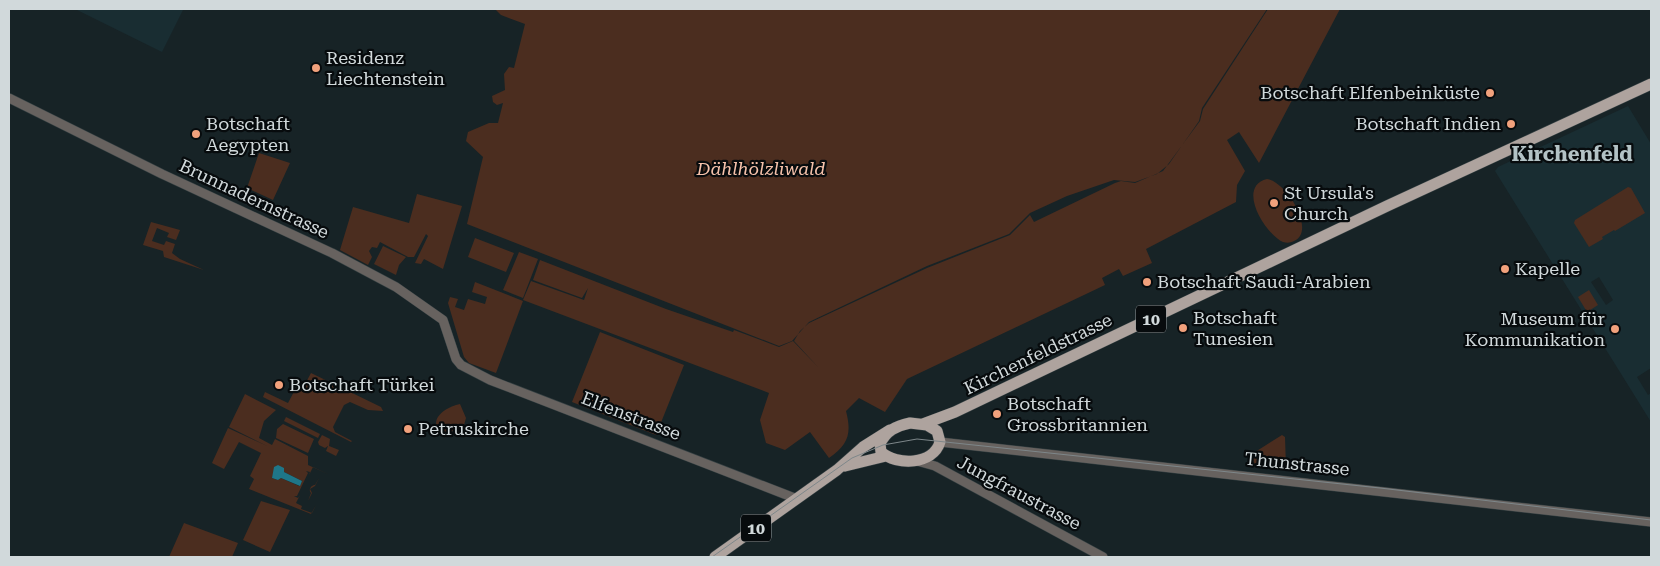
<svg xmlns="http://www.w3.org/2000/svg" width="1660" height="566" font-family="'Roboto Serif',serif">
<style>
.built{fill:#192d32;fill-rule:evenodd}
.green{fill:#4b2d1f;fill-rule:evenodd}
.water{fill:#1f7688}
.lines{fill:none;stroke-linecap:round;stroke-linejoin:round}
.minor-casing{stroke:#354043;stroke-width:10}
.major-casing{stroke:#354043;stroke-width:12}
.minor{stroke:#67625f;stroke-width:9}
.major{stroke:#aea39e;stroke-width:11}
.tram{stroke:#7e878a;stroke-width:1}
.poi-dot{fill:#f1a17c;stroke:#070b0d;stroke-width:2}
.labels{text-anchor:middle;stroke-width:4.5;stroke-linejoin:round;paint-order:stroke}
.shield{fill:#070b0d;stroke:#949b9d;stroke-width:1}
.shield-label{font-size:16px;font-weight:bold;fill:#d1d9db}
.poi-label{font-size:18px;fill:#d1d9db;stroke:#070b0d;text-anchor:start}
.park-label{font-size:18px;font-style:italic;fill:#f6c2ab;stroke:#070b0d}
.street-label{font-size:18px;fill:#d1d9db;stroke:#070b0d}
.quarter-label{font-size:20px;font-weight:bold;fill:#b3c2c5;stroke:#070b0d}
</style>
<rect width="100%" height="100%" fill="#172326"/>
<path class="built" d="M75 9H173L183 10 162 52Z
M1628 106 1651 144V368L1637 377 1648 395 1651 393V422L1495 171 1498 167ZM1599 277 1613 300 1606 305 1591 282Z"/>
<path class="green" d="M495 9H1267L1202 108 1199 121 1169 164 1157 174 1135 182 1114 180 1067 196 1030 213 1009 234 927 266 809 322 792 341 779 346 467 224 483 157 466 141 468 132 489 123H498L503 103 497 105 493 102 492 96 505 90 504 74 509 67 514 68 525 24 501 15Z
M1268 9H1340L1259 163 1239 132 1227 140 1245 171 1237 185 1236 202 1146 249 1152 263 1123 276 1119 269 1102 278 1105 285 907 379 885 412 859 398 846 411C852 434 848 445 829 458L810 432 785 450 766 443 760 420 769 393 523 300 531 281 584 300 588 288 582 298 533 280 540 260 666 309 733 332 734 330 779 347 793 341 818 367 794 341 800 331 809 323 927 268 1010 235 1030 215 1034 222 1115 183 1121 181 1135 183 1163 171 1200 121 1203 109Z
M259 153 290 163 273 200 247 188Z
M1267 179C1286 181 1317 231 1294 241 1290 243 1287 243 1283 242 1267 236 1235 187 1267 179Z
M1628 187 1631 188 1645 213 1615 231 1614 230 1602 237 1603 239 1589 247 1574 223 1575 220Z
M417 194 462 206 443 269 424 259 421 264 415 263 428 236 426 234 414 257H408L380 242 377 248 372 247 369 251 372 257 368 265 340 250 353 207 409 223Z
M151 222 180 230 176 240 167 237 169 233 157 228 152 241 164 245 166 241 175 244 172 253 180 259 204 270 164 257 163 251 143 245Z
M475 238 514 253 506 272 468 257Z
M383 246 406 257 399 265 396 275 374 264Z
M519 252 538 259 523 298 503 290Z
M475 282 523 301 496 373 469 363 464 357 448 303 450 297 458 299 455 307 464 310 468 299 485 304 487 297 472 292Z
M1589 290 1598 305 1587 312 1578 297Z
M600 332 684 365 656 435 572 402Z
M311 373 381 407 383 411 368 410 350 402 344 405 333 427 335 432 352 441 351 442 263 397 265 392 288 403 298 384 304 386Z
M245 394 276 410 264 421 259 438 272 445 275 439 308 456V465L330 475 328 479 330 475 313 467 309 475 310 472 306 471 308 473 297 496H294L298 498 300 495 296 503 302 506 301 509 312 513 316 505 308 501 311 493C308 490 311 485 315 485L319 478 315 486 310 489 312 493 308 501 316 505 311 514 249 489 254 479 250 476 261 453 239 442 224 469 212 463 228 428 267 446 229 427ZM278 465 284 472 302 481 299 486 281 478 278 480 272 478Z
M460 404 466 418 464 425 454 429 448 436 439 432C429 417 447 407 460 404Z
M286 417 320 434 318 438 284 421Z
M283 424 314 439 308 453 276 438 277 429Z
M322 435 330 439 329 446 339 450 336 456 326 451 328 446 325 448 319 445 318 442Z
M1282 435 1285 437 1286 467 1254 464 1252 454Z
M261 501 290 510 270 552 243 540Z
M184 523 238 543 232 557H169Z"/>
<path class="water" d="M278 465 284 468V472L302 481 300 486 281 478 278 480 272 478 274 467Z"/>
<g class="lines">
<defs>
<path id="minor" d="M9 98 162 174 332 253 396 287 443 320 456 359 461 365 490 380 797 499
M940 442 1651 522
M917 461 935 466 1103 557"/>
<path id="major" d="M910 423 927 425 937 431 940 442C933 465 897 466 881 452L880 444C886 431 896 426 910 423Z
M923 424 955 412 1387 206 1651 84
M845 466 886 456
M715 557 837 470 863 447 890 430"/>
</defs>
<use href="#minor" class="minor-casing"/>
<use href="#major" class="major-casing"/>
<use href="#minor" class="minor"/>
<use href="#major" class="major"/>
<path class="tram" d="M712 557 852 458 883 445 917 439 1380 488 1651 520"/>
</g>
<g class="poi-dot">
<circle cx="316" cy="68" r="5"/>
<circle cx="1490" cy="93" r="5"/>
<circle cx="1511" cy="124" r="5"/>
<circle cx="196" cy="134" r="5"/>
<circle cx="1274" cy="203" r="5"/>
<circle cx="1505" cy="269" r="5"/>
<circle cx="1147" cy="282" r="5"/>
<circle cx="1183" cy="328" r="5"/>
<circle cx="1615" cy="329" r="5"/>
<circle cx="279" cy="385" r="5"/>
<circle cx="997" cy="414" r="5"/>
<circle cx="408" cy="429" r="5"/>
</g>
<g class="labels">
<g class="shield">
<rect x="1136" y="305.5" width="30" height="27" rx="4"/>
<rect x="741" y="514.5" width="30" height="27" rx="4"/>
</g>
<g class="shield-label">
<text x="1151" y="325">10</text>
<text x="756" y="534">10</text>
</g>
<g class="poi-label">
<text x="326" y="64">Residenz<tspan x="326" dy="21">Liechtenstein</tspan></text>
<text x="1480" y="99" text-anchor="end">Botschaft Elfenbeinküste</text>
<text x="206" y="130">Botschaft<tspan x="206" dy="21">Aegypten</tspan></text>
<text x="1501" y="130" text-anchor="end">Botschaft Indien</text>
<text x="1284" y="199">St Ursula's<tspan x="1284" dy="21">Church</tspan></text>
<text x="1515" y="275">Kapelle</text>
<text x="1157" y="288">Botschaft Saudi-Arabien</text>
<text x="1193" y="324">Botschaft<tspan x="1193" dy="21">Tunesien</tspan></text>
<text x="1605" y="325" text-anchor="end">Museum für<tspan x="1605" dy="21">Kommunikation</tspan></text>
<text x="289" y="391">Botschaft Türkei</text>
<text x="1007" y="410">Botschaft<tspan x="1007" dy="21">Grossbritannien</tspan></text>
<text x="418" y="435">Petruskirche</text>
</g>
<g class="park-label">
<text x="761" y="175">Dählhölzliwald</text>
</g>
<g class="street-label">
<text transform="translate(254 199) rotate(25)" y="6">Brunnadernstrasse</text>
<text transform="translate(1038 354) rotate(-26)" y="6">Kirchenfeldstrasse</text>
<text transform="translate(631 416) rotate(21)" y="6">Elfenstrasse</text>
<text transform="translate(1297 464) rotate(6)" y="6">Thunstrasse</text>
<text transform="translate(1019 493) rotate(28)" y="6">Jungfraustrasse</text>
</g>
<g class="quarter-label">
<text x="1572" y="161">Kirchenfeld</text>
</g>
</g>
<rect width="1660" height="566" fill="none" stroke="#d1d9db" stroke-width="20"/>
</svg>
